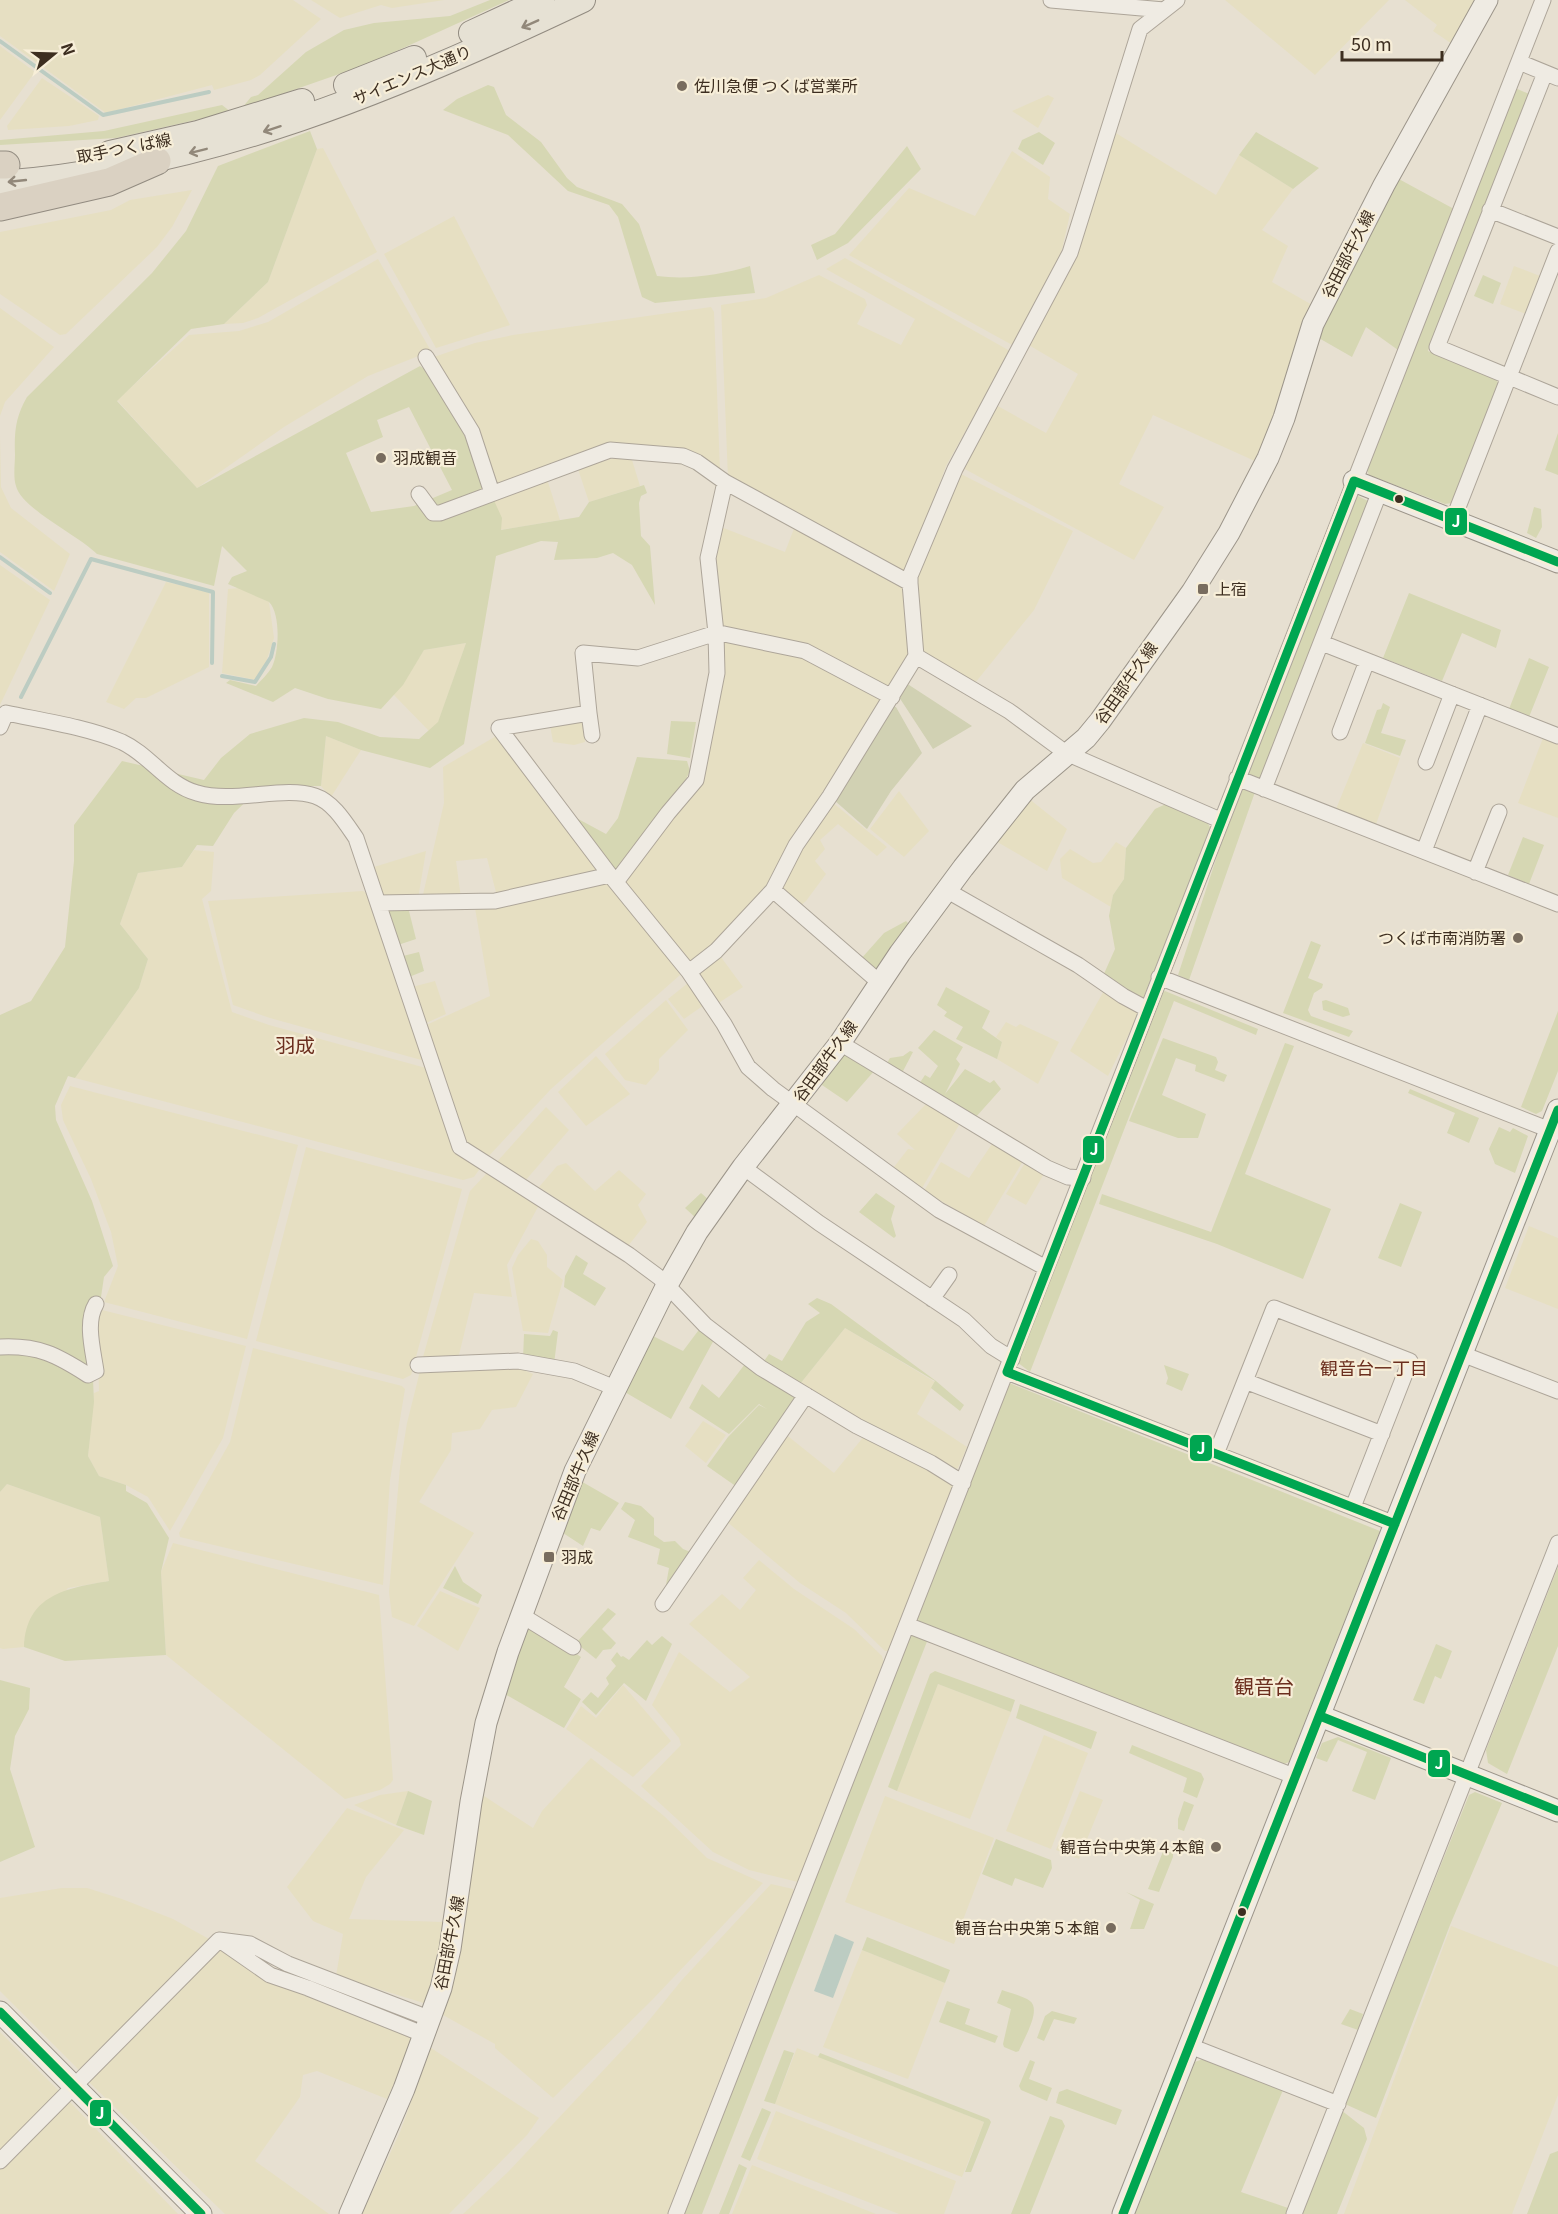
<svg xmlns="http://www.w3.org/2000/svg" width="1558" height="2214" font-family="Georgia,'Noto Sans JP',serif">
<style>
.farmland{fill:#e6dfc2}
.green{fill:#d6d7b3;fill-rule:evenodd}
.cemetery{fill:#d1d1b3}
.water{fill:#bcccc2}
.lines{fill:none;stroke-linecap:round;stroke-linejoin:round}
.stream{stroke:#bcccc2;stroke-width:4}
.street-casing{stroke:#ada599;stroke-width:17}
.secondary-casing{stroke:#9c958a;stroke-width:23}
.primary-casing{stroke:#928b80;stroke-width:26}
.highway-casing{stroke:#928b80;stroke-width:29}
.street{stroke:#efebe3;stroke-width:15}
.secondary{stroke:#efebe3;stroke-width:21}
.primary{stroke:#e6e1d4;stroke-width:24}
.highway{stroke:#dad1c2;stroke-width:27}
.bus-1-casing{stroke:#f7eed8;stroke-width:14}
.bus-1{stroke:#00a651;stroke-width:9}
.oneway{stroke:#92887a}
.poi-dot{fill:#786c5e;stroke:#f7eed8;stroke-width:2}
.bus-dot{fill:#3d2e20;stroke:#f7eed8;stroke-width:2}
.labels{text-anchor:middle;stroke-width:4.5;stroke-linejoin:round;paint-order:stroke}
.street-label{font-size:16px;fill:#3d2e20;stroke:#f7eed8}
.poi-label{font-size:16px;fill:#3d2e20;stroke:#f7eed8;text-anchor:start}
.neighbourhood-label{font-size:18px;fill:#6b2e1e;stroke:#f7eed8}
.quarter-label{font-size:20px;fill:#6b2e1e;stroke:#f7eed8}
.line-badge{stroke:#f7eed8;stroke-width:2}
.badge-label{font-size:16px;text-anchor:middle;font-weight:bold;fill:#fff}
</style>
<rect width="100%" height="100%" fill="#e7e0d1"/>
<path class="farmland" d="M0 0H293L321 19 260 75 251 80 214 90 212 85 106 113 0 36Z
M311 0H444L392 8 381 5 340 18Z
M1225 0H1389L1315 75Z
M1405 0H1480L1455 46 1433 31 1437 25Z
M0 46 35 72 0 120Z
M42 78 99 116 98 120 69 126 8 130 7 126Z
M1048 95 1054 98 1038 128 1012 111Z
M1111 130 1216 195 1239 155 1293 189 1262 230 1288 246 1272 282 1314 306 1272 432 1257 462 1153 415 1119 484 1164 507 1134 560 961 467 996 405 1046 433 1078 374 1027 344 1076 256Z
M323 148 377 252 258 318 243 323 224 324 268 282 317 149Z
M1012 151 1050 177 1048 199 1070 214 1060 258 1014 346 849 255 909 188 975 216Z
M192 190 172 227 157 247 66 334 60 335 0 294V232L111 210 130 200Z
M454 216 510 325 436 348 384 254Z
M845 258 1010 351 946 466 905 575 728 478 721 305 766 298 819 275 865 299 867 305 857 324 901 345 915 319 826 269Z
M378 259 431 351 368 376 284 427 197 488 117 400 189 335 239 331 268 322Z
M1514 266 1540 276 1526 314 1500 304Z
M711 307 714 312 720 471 629 445 496 486 434 357 475 343 513 335Z
M0 308 54 347 5 402 0 416Z
M0 435 1 487 11 508 70 554 54 591 0 552Z
M624 455 632 460 640 486 589 502 578 469Z
M959 473 1073 531 1034 610 975 683 919 650 914 576Z
M547 479 560 520 500 530 493 499Z
M795 526 902 585 905 589 912 650 891 686 886 688 719 625 715 554 721 527 785 552Z
M0 565 50 600 0 705Z
M166 582 209 591V667L146 698H136L124 709 106 702Z
M240 588 269 602 274 638 264 668 256 680 222 673 228 589Z
M727 639 798 655 881 696 883 702 769 885 713 949 690 965 623 886 625 880 691 795 722 643Z
M466 643 438 723 429 731 394 695 424 650Z
M583 717 585 742 574 745 553 742 550 725Z
M498 735 598 870 497 896 487 858 456 861 461 898 422 899 444 803 443 767Z
M326 736 361 750 331 797 321 786Z
M1543 738 1558 744V818L1518 803Z
M1363 743 1400 758 1376 824 1336 809Z
M899 791 929 831 904 857 870 829Z
M1028 798 1067 829 1047 871 994 840Z
M832 802 887 847 877 856 838 824 820 840 825 849 815 861 826 874 806 901 799 907 776 889Z
M1116 842 1126 848 1124 879 1113 895 1111 907 1062 878 1060 859 1070 849 1093 863 1101 862Z
M194 850 214 852 211 891 202 899 232 1012 269 1025 426 1068 451 1142 481 1167 474 1177 463 1180 75 1078 139 988 148 959 120 924 138 873 182 867Z
M426 851 418 899 385 897 381 894 374 867Z
M605 880 681 970 680 975 551 1089 486 1159 463 1141 422 1027 490 996 475 908Z
M363 891 369 895 425 1061 270 1018 233 1005 208 901Z
M718 953 743 987 717 1004 697 975Z
M435 981 446 1014 424 1024 412 987Z
M688 983 704 1005 684 1019 668 999Z
M1105 989 1140 1011 1108 1076 1070 1051Z
M666 1000 688 1030 659 1059V1070L646 1085 625 1080 605 1054Z
M1006 1022 1016 1027 1020 1024 1059 1042 1038 1084 997 1059 1002 1042 996 1037Z
M596 1056 630 1094 586 1126 558 1092Z
M70 1086 298 1145 247 1339 104 1302 118 1266 111 1232 91 1179 63 1120 61 1105Z
M928 1102 959 1125 922 1188 894 1167 908 1149 915 1150 897 1134Z
M546 1107 569 1130 525 1181 495 1164Z
M994 1141 1023 1161 984 1226 924 1191 941 1162 969 1178Z
M306 1147 462 1189 411 1375 403 1379 256 1341Z
M1026 1161 1045 1172 1026 1205 1006 1194Z
M566 1163 595 1191 619 1170 646 1194 638 1205 647 1222 628 1246 539 1187 557 1166Z
M488 1172 540 1203 507 1265 512 1297 474 1293 459 1355 423 1357 470 1191Z
M1529 1226 1558 1238V1309L1505 1288Z
M531 1239 538 1241 547 1255V1267L563 1280 548 1333 523 1331 517 1298 512 1268 518 1255Z
M102 1310 246 1346 223 1438 170 1531 148 1497 126 1485 99 1476 88 1456 94 1393 99 1391 97 1311Z
M845 1328 935 1382 917 1414 967 1447 958 1468 954 1470 910 1443 858 1419 800 1384Z
M253 1348 402 1386 405 1389 390 1480 383 1585 180 1537 179 1533 230 1442Z
M512 1365 533 1374 516 1407 492 1410 480 1429 452 1433 451 1450 419 1502 474 1533 414 1626 392 1617 389 1592 400 1467 407 1423 420 1371Z
M703 1421 726 1435 706 1463 685 1446Z
M784 1433 834 1473 865 1435 952 1482 954 1487 889 1651H885L846 1613 800 1583 726 1521Z
M7 1484 100 1517 109 1581 68 1588 25 1637 24 1647 3 1649 0 1648V1492Z
M173 1543 379 1595 393 1780 390 1784 380 1790 345 1799 166 1655 161 1572Z
M759 1560 794 1589 854 1629 882 1656 884 1663 798 1882 749 1870 713 1852 641 1786 681 1745 679 1738 652 1705 679 1652 730 1692 750 1677 689 1624 722 1594 740 1610 756 1590 743 1578Z
M440 1591 480 1608 458 1651 417 1626Z
M938 1684 1011 1712 970 1819 897 1791Z
M623 1685 671 1741 633 1777 566 1729 581 1706 596 1718Z
M1044 1735 1088 1753 1051 1849 1006 1831Z
M591 1758 664 1816 707 1858 763 1883 653 1999 553 2098 495 2048V2044L443 2015 450 1992 481 1794 533 1828 542 1811Z
M408 1791 396 1825 354 1805 380 1795Z
M1080 1791 1103 1800 1079 1859 1056 1850Z
M885 1796 994 1838 954 1944 845 1902Z
M347 1808 404 1830 366 1877 349 1919 444 1922 441 1950 427 2004 336 1976 343 1934 313 1921 287 1887Z
M771 1884 793 1889 794 1893 768 1953 668 2214H463L508 2172 642 2029 681 1981Z
M62 1888H87L122 1899 173 1919 209 1939 208 1944 81 2072 0 1991V1898Z
M1451 1926 1558 1967V2095L1512 2214H1344Z
M220 1949 410 2033 413 2041 387 2099 317 2071 303 2075 300 2097 255 2161 329 2214H225L88 2081Z
M862 1950 945 1983 908 2079 823 2047Z
M0 2032 60 2092 0 2152Z
M431 2048 539 2118 527 2135 449 2214H362L400 2132Z
M797 2048 984 2122 962 2177 775 2104Z
M67 2099 178 2214H0V2168Z
M776 2111 956 2181 944 2214H899L757 2159Z
M752 2165 876 2214H732Z"/>
<path class="green" d="M490 0H509L368 64 242 108 251 97 258 95 306 52 344 30 374 23 450 16Z
M488 85 494 87 506 115 541 142 567 178 577 187 622 204 639 224 657 276C688 280 720 275 750 266L755 293 655 303 642 297 618 217 609 205 568 191 508 135 443 110 457 99Z
M1515 88 1529 94 1428 351 1496 378 1499 386 1452 503 1445 504 1369 475 1366 468Z
M222 105 231 112 116 138 0 145V140L104 131Z
M310 131 317 149 268 282 224 324 191 329 117 401 197 488 420 366 439 380 502 518 501 530 579 517 589 502 644 485 647 493 641 496 639 503 641 536 650 546 655 605 632 565 613 553 597 558 554 560 558 542 541 541 496 556 464 744 430 768 361 750 326 736 321 786 261 787 234 813 213 846 197 845 182 867 138 873 120 924 148 959 139 988 75 1078 68 1076 55 1106 56 1120 92 1201 113 1266 104 1277 92 1357 94 1402 88 1456 99 1476 126 1485V1491L147 1503 169 1538 161 1572 166 1655 65 1661 24 1647C26 1595 66 1588 109 1581L100 1517 7 1484 0 1492V1015L31 1001 65 947 74 861V825L122 761 204 780 221 758 250 734 304 718 338 722 380 737 419 739 438 722 466 643 424 650 403 685 381 709 328 699 295 688 273 702 226 683 230 680 256 686C261 680 268 674 272 667 279 652 281 614 269 602L228 584 232 577 247 571 222 546 214 586 97 554C78 535 22 509 16 486 13 477 15 464 15 454 14 431 16 416 27 397L152 273 186 231 218 166ZM409 407 452 490 414 506 371 512 346 453 383 437 377 420Z
M1039 132 1055 143 1043 165 1018 149 1022 140Z
M1256 132 1319 168 1293 189 1239 155Z
M907 146 921 169 848 243 817 260 811 245 835 234Z
M1397 178 1454 209 1398 350 1366 327 1352 357 1317 337Z
M1483 275 1501 283 1493 304 1474 296Z
M1558 433V475L1545 470Z
M1358 496 1368 501V506L1263 776 1255 779 1251 778 1247 770 1353 499Z
M1534 507 1541 509 1542 527 1536 538 1527 533Z
M1409 593 1501 630 1496 648 1462 633 1442 681 1383 658Z
M1529 658 1549 667 1529 717 1509 709Z
M1383 703 1390 707 1381 733 1406 740 1400 756 1365 743 1377 710 1381 709Z
M671 721 696 722 690 758 667 754Z
M637 757 687 761 690 771 684 783 615 870 569 814 606 834 618 818Z
M1246 788 1255 792 1189 980 1178 975 1238 792Z
M1166 804 1207 822 1211 829 1142 1001 1103 976 1115 949 1109 916 1113 895 1124 879 1126 848 1155 809Z
M1523 837 1544 845 1529 884 1508 875Z
M387 910 409 911 416 939 398 945Z
M906 921 910 925 876 971 860 960 884 933Z
M1311 941 1321 945 1308 978 1323 984 1322 988 1314 993 1308 1010 1311 1016 1353 1031 1349 1037 1283 1013Z
M419 952 424 971 409 977 403 956Z
M946 987 990 1011 982 1028 1002 1042 997 1059 956 1039 963 1027 944 1016 947 1012 937 1005Z
M1165 991 1258 1029 1256 1035 1174 1001 1030 1372 1017 1362 1159 994Z
M1326 1000 1348 1008 1350 1015 1343 1017 1323 1010 1322 1001Z
M1558 1011V1071L1542 1111 1536 1114 1521 1107Z
M934 1030 963 1047 956 1059 960 1064 945 1094 965 1069 990 1083 994 1080 1001 1089 975 1118 919 1084 925 1075 930 1078 938 1066 918 1048Z
M1163 1038 1216 1057 1218 1062 1215 1070 1227 1075 1224 1082 1195 1071 1196 1065 1176 1058 1162 1095 1206 1114 1198 1138H1178L1129 1121Z
M1285 1043 1294 1046 1245 1174 1331 1209 1303 1279 1217 1244 1099 1204 1102 1194 1211 1232Z
M910 1051 913 1052 902 1073 887 1063 890 1058 903 1056Z
M842 1053 875 1070 847 1102 819 1083Z
M1410 1089 1479 1118 1469 1143 1447 1133 1455 1113 1408 1093Z
M1499 1127 1510 1132 1513 1128 1528 1136 1515 1173 1495 1164 1489 1149Z
M701 1193 709 1200 697 1219 685 1208Z
M876 1193 895 1206 891 1219 896 1236 894 1238 859 1212Z
M1400 1203 1422 1212 1401 1267 1378 1258Z
M576 1255 588 1263 583 1274 606 1288 595 1306 564 1287 565 1276Z
M817 1298 831 1304 936 1381 964 1405 960 1411 931 1388 935 1381 845 1328 800 1384 762 1364 769 1354 782 1361 806 1322 820 1313 808 1304Z
M701 1327 715 1338 671 1419 623 1391 651 1335 683 1351Z
M553 1330 558 1332 554 1364 523 1359 524 1334 550 1336Z
M745 1364 798 1394 737 1487 707 1466 728 1437 759 1405 767 1409 759 1404 729 1434 689 1408 702 1384 719 1398Z
M1164 1365 1189 1374 1182 1391 1166 1384 1168 1378Z
M1009 1383 1380 1531 1289 1762 1282 1765 920 1624 916 1614Z
M579 1480 619 1503 600 1531 591 1528 583 1546 560 1531Z
M625 1502 641 1506 654 1518V1535L664 1542 675 1541 683 1549 693 1553 670 1586 666 1585 669 1568 657 1564 660 1549 628 1537 635 1520 621 1509Z
M455 1566 463 1582 482 1595 478 1604 443 1588Z
M1558 1567V1646L1507 1774 1488 1763 1486 1750Z
M608 1608 616 1614 602 1629 616 1643 611 1649 603 1650 596 1659 576 1643Z
M526 1621 581 1657 564 1687 581 1699 564 1728 503 1693Z
M916 1634 928 1639 702 2214H682L908 1637Z
M662 1636 672 1644 646 1701 624 1683 596 1715 582 1702 591 1692 598 1698 609 1684 606 1678 616 1666 611 1660 617 1652 621 1657 623 1656 629 1660 647 1640 652 1645Z
M1436 1644 1452 1651 1441 1679 1435 1676 1424 1704 1413 1700Z
M935 1671 1015 1700 1011 1712 938 1684 897 1791 888 1787 930 1674Z
M0 1680 30 1688 29 1709 15 1736 10 1769 35 1847 0 1862Z
M1020 1704 1097 1732 1091 1749 1016 1718Z
M1338 1737 1391 1758 1375 1800 1352 1791 1367 1752 1338 1740 1327 1762 1316 1758 1322 1743Z
M1132 1745 1201 1773 1204 1779 1197 1798 1183 1792 1187 1778 1129 1753Z
M408 1791 432 1801 424 1835 396 1825Z
M1475 1792 1502 1803 1450 1925 1376 2118 1345 2104 1469 1795Z
M1184 1801 1194 1805 1184 1831 1178 1829V1819Z
M996 1839 1051 1860 1052 1868 1043 1888 1015 1878 1012 1886 982 1874Z
M1164 1849 1173 1853V1857L1159 1892 1148 1889Z
M1126 1892 1154 1904 1144 1929H1130L1140 1900Z
M867 1937 950 1970 945 1983 862 1950Z
M1002 1990C1010 1993 1023 1996 1030 2001 1042 2010 1023 2040 1019 2051L1016 2052 1004 2047 1003 2044 1011 2009 997 2003Z
M947 2001 970 2009 965 2024 998 2036 995 2043 939 2022Z
M1350 2009 1363 2014 1358 2030 1341 2024Z
M1052 2011 1077 2018 1074 2024 1054 2019 1044 2041 1037 2038 1045 2016Z
M784 2050 794 2053 775 2104 764 2101Z
M820 2053 989 2119 991 2122 971 2172H965L984 2122 818 2057Z
M1203 2059 1283 2090 1241 2192 1288 2208 1286 2214H1135L1195 2062Z
M1030 2060 1035 2062 1029 2079 1052 2088 1047 2101 1021 2090 1019 2086Z
M1067 2089 1122 2110 1116 2125 1056 2103 1059 2092Z
M762 2108 771 2112 750 2161 741 2157Z
M1341 2110 1364 2128 1367 2139 1337 2214H1301Z
M1050 2116 1062 2120 1065 2126 1030 2214H1011Z
M1558 2151V2214H1527L1550 2154Z
M739 2164 747 2168 729 2214H719Z"/>
<path class="cemetery" d="M906 683 972 726 933 749 897 694Z
M891 706 896 707 922 753 891 791 867 829 834 800Z"/>
<path class="water" d="M835 1934 854 1942 833 1998 814 1991Z"/>
<g class="lines">
<path class="stream" d="M0 41 103 115 209 92
M0 557 50 593
M222 676 255 682 271 657 274 644
M21 697 91 559 213 592 212 663"/>
<defs>
<path id="street" d="M1051 0 1164 10
M1177 0 1140 29 1070 253 955 469 910 576V583L916 656 1009 711 1066 753 1220 820
M1519 62 1558 78
M1545 73 1437 347 1558 397
M1490 210 1558 237
M426 357 472 432 492 493
M419 494 433 513H440L610 450 683 456 697 462 725 482 910 583
M1453 520 1558 251
M1322 643 1558 736
M892 697 805 651 724 634 716 633 638 658 583 653 589 713 499 728 610 875 689 972 724 1024 748 1067 773 1089 939 1210 1046 1268
M589 713 592 735
M0 727 6 713C44 721 86 727 122 742 150 755 167 785 197 793 234 804 284 785 315 796 333 802 345 822 356 838L460 1147 629 1255 660 1278 705 1325 761 1368 857 1426 931 1463 963 1483
M1340 732 1367 661
M1426 762 1452 694
M1237 778 1558 904
M1264 789 1380 491
M1424 851 1480 705
M1475 872 1499 812
M616 882 668 813 696 780 717 673 716 633 708 558 725 482
M773 890 879 982
M946 890 1078 965 1123 996 1147 1009
M378 903 495 901 610 875
M689 972 716 951 773 890 796 845 830 796 916 656
M1159 977 1550 1130
M840 1043 1047 1168 1068 1177 1083 1178
M743 1167 819 1223 964 1320 991 1346 1012 1359
M932 1299 949 1275
M0 1347C38 1345 57 1355 88 1375L96 1371C93 1350 85 1322 96 1304
M1462 1354 1558 1391
M418 1365 518 1361 574 1371 615 1388
M1007 1372 1395 1524
M1245 1381 1382 1434
M1216 1454 1274 1308 1410 1361 1353 1507
M663 1604 806 1395
M521 1615 573 1647
M907 1625 1296 1777
M224 1943 270 1975 308 1988 425 2035
M1190 2046 1338 2104
M0 2161 219 1940 250 1944 288 1964 431 2019
M676 2214 1543 0
M1294 2214 1558 1543"/>
<path id="secondary" d="M1354 481 1558 562
M1320 1716 1558 1811
M0 2012 201 2214
M350 2214 404 2089 441 1988 450 1949 471 1802 486 1723 508 1652 575 1471 667 1285 697 1232 743 1167 840 1043 900 953 963 868 1025 790 1086 738 1100 721 1192 592 1229 533 1268 458 1284 418 1313 324 1384 185 1487 0
M1123 2214 1558 1110"/>
<path id="primary" d="M471 33 542 0
M346 85 414 58
M110 153 198 133 302 101
M0 183C207 168 398 88 583 0"/>
<path id="highway" d="M0 165H6
M0 207 109 182 157 161"/>
</defs>
<use href="#street" class="street-casing"/>
<use href="#secondary" class="secondary-casing"/>
<use href="#primary" class="primary-casing"/>
<use href="#highway" class="highway-casing"/>
<use href="#street" class="street"/>
<use href="#secondary" class="secondary"/>
<use href="#primary" class="primary"/>
<use href="#highway" class="highway"/>
<defs>
<path id="bus-1" d="M1354 481 1558 562
M1007 1372 1354 481
M1007 1372 1395 1524
M1320 1716 1558 1811
M0 2012 201 2214
M1123 2214 1558 1110"/>
</defs>
<use href="#bus-1" class="bus-1-casing"/>
<use href="#bus-1" class="bus-1"/>
</g>
<defs><path id="oneway-shaft" d="M-6 0H5M1.5-3L5.5 0L1.5 3" fill="none" stroke-width="1.6" stroke-linecap="round" stroke-linejoin="round" transform="scale(1.5)"/></defs>
<g class="oneway">
<use href="#oneway-shaft" transform="translate(530 24) rotate(156)"/>
<use href="#oneway-shaft" transform="translate(272 129) rotate(162)"/>
<use href="#oneway-shaft" transform="translate(198 151) rotate(166)"/>
<use href="#oneway-shaft" transform="translate(17 181) rotate(174)"/>
</g>
<g class="poi-dot">
<circle cx="682" cy="86" r="6"/>
<circle cx="381" cy="458" r="6"/>
<rect x="1197" y="583" width="12" height="12" rx="3"/>
<circle cx="1518" cy="938" r="6"/>
<rect x="543" y="1551" width="12" height="12" rx="3"/>
<circle cx="1216" cy="1847" r="6"/>
<circle cx="1111" cy="1928" r="6"/>
</g>
<g class="bus-dot">
<circle cx="1399" cy="499" r="5"/>
<circle cx="1242" cy="1912" r="5"/>
</g>
<g class="labels">
<g class="street-label">
<text transform="translate(412 75) rotate(-23)" y="6">サイエンス大通り</text>
<text transform="translate(124 148) rotate(-11)" y="6">取手つくば線</text>
<text transform="translate(1348 254) rotate(-63)" y="6">谷田部牛久線</text>
<text transform="translate(1126 683) rotate(-55)" y="6">谷田部牛久線</text>
<text transform="translate(825 1061) rotate(-54)" y="6">谷田部牛久線</text>
<text transform="translate(575 1476) rotate(-67)" y="6">谷田部牛久線</text>
<text transform="translate(449 1943) rotate(-79)" y="6">谷田部牛久線</text>
</g>
<g class="poi-label">
<text x="694" y="92">佐川急便 つくば営業所</text>
<text x="393" y="464">羽成観音</text>
<text x="1215" y="595">上宿</text>
<text x="1506" y="944" text-anchor="end">つくば市南消防署</text>
<text x="561" y="1563">羽成</text>
<text x="1204" y="1853" text-anchor="end">観音台中央第４本館</text>
<text x="1099" y="1934" text-anchor="end">観音台中央第５本館</text>
</g>
<g class="neighbourhood-label">
<text x="1374" y="1375">観音台一丁目</text>
</g>
<g class="quarter-label">
<text x="295" y="1053">羽成</text>
<text x="1264" y="1694">観音台</text>
</g>
</g>
<g class="line-badge">
<rect x="1444" y="507" width="24" height="29" rx="6" fill="#00a651"/>
<rect x="1082" y="1135" width="23" height="29" rx="6" fill="#00a651"/>
<rect x="1189" y="1434" width="24" height="28" rx="6" fill="#00a651"/>
<rect x="1427" y="1749" width="24" height="29" rx="6" fill="#00a651"/>
<rect x="89" y="2099" width="23" height="28" rx="6" fill="#00a651"/>
</g>
<g class="badge-label">
<text x="1456" y="527">J</text>
<text x="1094" y="1155">J</text>
<text x="1201" y="1454">J</text>
<text x="1439" y="1769">J</text>
<text x="100" y="2119">J</text>
</g>
<g transform="translate(54 54) rotate(71)" stroke="#f7eed8" stroke-width="4.5" paint-order="stroke">
<path d="M0-4.5L10 22L0 15L-10 22Z" fill="#3d2e20"/>
<text y="-9" font-size="16" font-weight="bold" text-anchor="middle" fill="#3d2e20">N</text>
</g>
<path d="M1342 51v9h100v-9" fill="none" stroke="#3d2e20" stroke-width="3"/>
<text x="1351" y="51" font-size="18" fill="#3d2e20" stroke="#f7eed8" stroke-width="4.5" paint-order="stroke">50 m</text>
</svg>
